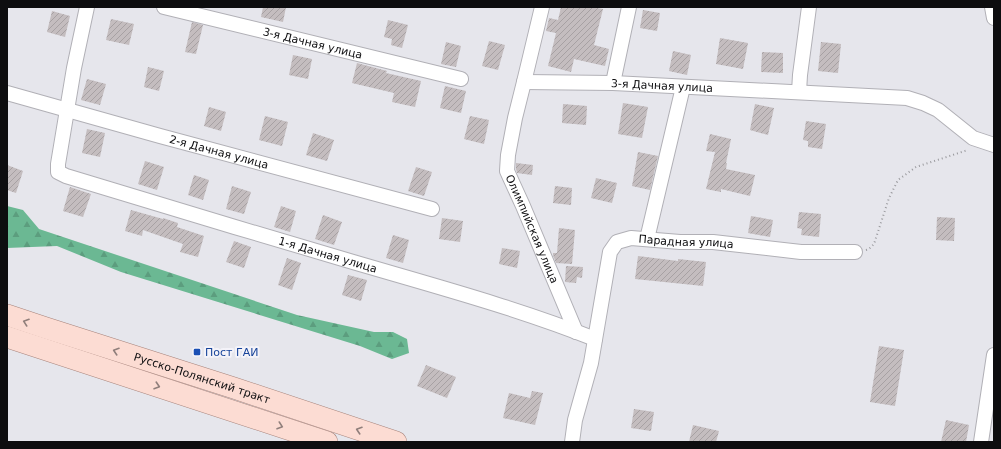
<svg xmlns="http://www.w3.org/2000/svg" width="1001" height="449" font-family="'DejaVu Sans',sans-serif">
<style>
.forest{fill:url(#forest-firs)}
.building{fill:url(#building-hatch)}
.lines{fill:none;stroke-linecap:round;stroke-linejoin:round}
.minor-casing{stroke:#b1b0b6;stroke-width:16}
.primary-casing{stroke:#a7847c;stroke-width:22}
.path{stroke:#9a9a9e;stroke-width:2;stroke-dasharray:1 3;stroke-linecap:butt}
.minor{stroke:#fff;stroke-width:14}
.primary{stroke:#fcdcd3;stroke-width:21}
.oneway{stroke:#907f7b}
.transit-dot{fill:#1a4fb4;stroke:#f4f3f9;stroke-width:1.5}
.labels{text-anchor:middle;stroke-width:4;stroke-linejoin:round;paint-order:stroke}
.street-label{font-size:11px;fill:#0d0d0f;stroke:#f4f3f9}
.transit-label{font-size:11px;fill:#164399;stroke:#f4f3f9;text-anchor:start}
</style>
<defs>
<pattern id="forest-firs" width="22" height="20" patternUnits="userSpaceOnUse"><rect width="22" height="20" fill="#6bb893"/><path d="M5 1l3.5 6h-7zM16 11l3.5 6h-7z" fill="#5c9d7e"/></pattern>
<pattern id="building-hatch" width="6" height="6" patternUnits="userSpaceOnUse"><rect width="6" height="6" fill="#c4bdbf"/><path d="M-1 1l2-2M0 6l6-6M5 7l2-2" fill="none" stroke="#a7a1a3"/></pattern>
</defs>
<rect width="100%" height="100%" fill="#e6e6ec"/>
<path class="forest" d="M7 206 23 210 39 229 297 315 374 332H393L407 339 409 353 392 359 360 346 121 272 57 246 7 248Z"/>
<path class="building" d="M263 7H286L283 22 261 17Z
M561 7H592L603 9 594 45 609 49 605 66 574 59 571 72 548 66 556 33 546 31 549 18 558 20Z
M643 10 660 13 657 31 640 28Z
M52 11 70 16 65 37 47 32Z
M111 19 134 24 129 45 106 40Z
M388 20 408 25 402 48 391 45 392 39 384 37Z
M192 22 203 25 196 54 185 52Z
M720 38 748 43 743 69 716 64Z
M489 41 505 45 498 70 482 66Z
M446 42 461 46 456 67 441 64Z
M821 42 841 44 838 73 818 71Z
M673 51 691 55 687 75 669 71Z
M762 52 783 53V73L761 72Z
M293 55 312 59 308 79 289 75Z
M357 63 387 71 386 73 421 81 415 107 392 102 394 93 352 83Z
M148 67 164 71 159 91 144 87Z
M87 79 106 84 100 105 81 100Z
M445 86 466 91 461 113 440 108Z
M623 103 648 107 642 138 618 134Z
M563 104 587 106 586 125 562 123Z
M755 104 774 108 768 135 750 130Z
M209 107 226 112 221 131 204 126Z
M265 116 288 122 282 146 259 140Z
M470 116 489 120 484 144 464 139Z
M806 121 826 124 822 149 808 147V141L803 140Z
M87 129 105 133 100 157 82 153Z
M313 133 334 140 327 161 306 155Z
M710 134 731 139 726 163H727L726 169 755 175 750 196 721 189V192L706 189 715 152 706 151Z
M638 152 658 156 650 190 632 186Z
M145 161 164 167 157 190 138 184Z
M516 163 533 165 532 175 517 173 516 169Z
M7 165 23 171 16 193 7 190Z
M416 167 432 172 424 196 408 191Z
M194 175 209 180 203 200 188 195Z
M596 178 617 183 612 203 591 198Z
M232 186 251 192 244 214 226 209Z
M555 186 572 188 571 205 553 203Z
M70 187 91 194 83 217 63 211Z
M281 206 296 211 290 232 274 227Z
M131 210 163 219V218L178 223 177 227 204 236 198 257 180 252 183 244 143 230 142 236 125 231Z
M799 212 821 214 819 237 801 235 802 229 797 228Z
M323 215 342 222 334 245 315 239Z
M751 216 773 220 770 237 748 233Z
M937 217 955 218 954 241 936 240Z
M442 218 463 221 460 242 439 239Z
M559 228 575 230 572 264 556 263 553 255V253H557Z
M393 235 409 240 403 263 386 258Z
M234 241 251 247 244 268 226 262Z
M502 248 520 251 517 268 499 264Z
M638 256 678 261V259L706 262 703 286 635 279Z
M287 258 301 263 292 290 278 285Z
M566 266 583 267 582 278 577 277 576 283 565 282Z
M348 275 367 280 361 301 342 295Z
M879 346 904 350 895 406 870 402Z
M426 365 456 377 447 398 417 386Z
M532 391 543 393 535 425 503 418 509 393 530 398Z
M634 409 654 412 651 431 631 428Z
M946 420 969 425 966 442H941Z
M693 425 719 431 716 442H689Z"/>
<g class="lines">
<defs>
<g id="minor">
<path id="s1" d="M87 7 74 68 58 164V172L66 176C162 205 257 234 353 262 435 286 517 308 595 339"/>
<path id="s2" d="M164 7 461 79"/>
<path id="s3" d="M542 7 524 82 515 118 508 155 507 171 523 206 576 332"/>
<path d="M992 7 994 18"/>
<path id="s4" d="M524 82 613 83 907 98 923 103 938 110 973 138 994 145"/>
<path d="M613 83 629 7"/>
<path d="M799 92 800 75 809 7"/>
<path id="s5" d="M7 93 160 136 432 209"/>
<path d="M647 239 683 87"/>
<path id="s6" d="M572 442 575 420 591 363 610 252 617 242 631 238 680 242H713L801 252H855"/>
<path d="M981 442 994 355"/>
</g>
<g id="primary">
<path id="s7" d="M7 315 46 328 234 388 396 442"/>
<path d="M7 337 327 442"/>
</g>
</defs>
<use href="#minor" class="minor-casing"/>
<use href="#primary" class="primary-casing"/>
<path class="path" d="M866 250 869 249 874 244 889 198 898 180 916 167 968 150"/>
<use href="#minor" class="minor"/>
<use href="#primary" class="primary"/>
</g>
<defs><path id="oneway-chevron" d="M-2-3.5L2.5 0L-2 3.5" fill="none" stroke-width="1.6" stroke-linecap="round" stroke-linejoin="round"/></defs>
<g class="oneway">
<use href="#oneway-chevron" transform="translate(26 322) rotate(-161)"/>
<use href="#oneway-chevron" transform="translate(116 351) rotate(-162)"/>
<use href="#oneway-chevron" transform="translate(157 386) rotate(18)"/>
<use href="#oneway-chevron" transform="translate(280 426) rotate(19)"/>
<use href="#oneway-chevron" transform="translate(359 430) rotate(-162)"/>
</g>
<rect class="transit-dot" x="193" y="348" width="8" height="8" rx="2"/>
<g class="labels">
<g class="street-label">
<text dy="4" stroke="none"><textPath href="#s2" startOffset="153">3-я Дачная улица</textPath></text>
<text dy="4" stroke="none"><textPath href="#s4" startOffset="138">3-я Дачная улица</textPath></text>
<text dy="4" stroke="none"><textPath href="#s5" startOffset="220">2-я Дачная улица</textPath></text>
<text dy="4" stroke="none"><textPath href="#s3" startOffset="231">Олимпийская улица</textPath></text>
<text dy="4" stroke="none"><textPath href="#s6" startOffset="276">Парадная улица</textPath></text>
<text dy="4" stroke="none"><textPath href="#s1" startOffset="450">1-я Дачная улица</textPath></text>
<text dy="4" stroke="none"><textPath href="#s7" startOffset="205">Русско-Полянский тракт</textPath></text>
</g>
<g class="transit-label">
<text x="205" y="356">Пост ГАИ</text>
</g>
</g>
<rect width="1001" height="449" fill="none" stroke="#0d0d0f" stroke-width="16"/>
</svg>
